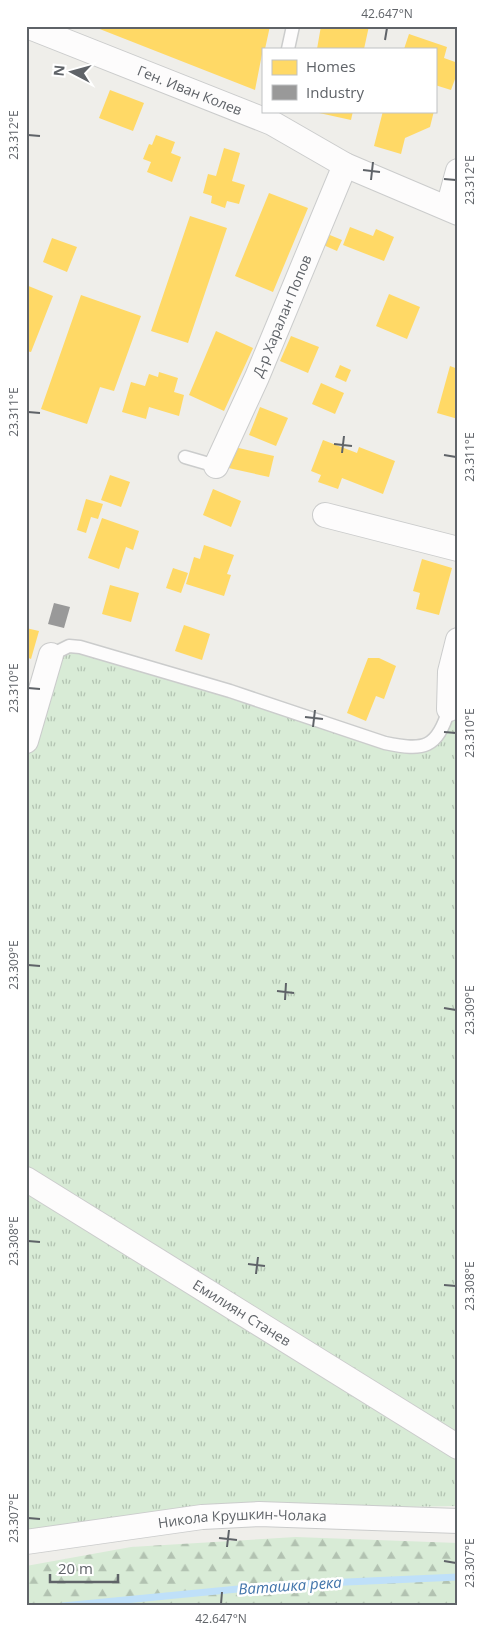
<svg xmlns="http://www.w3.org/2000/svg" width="484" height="1632" font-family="'Open Sans',sans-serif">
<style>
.grass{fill:url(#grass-tufts)}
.forest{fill:url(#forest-firs)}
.homes{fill:#ffd966}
.industry{fill:#999}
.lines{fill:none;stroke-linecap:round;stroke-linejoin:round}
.stream{stroke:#bfe0f9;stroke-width:7}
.lane-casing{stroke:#cbcccc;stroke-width:15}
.street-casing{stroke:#cbcccc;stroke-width:26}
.lane{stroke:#fdfcfc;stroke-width:12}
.street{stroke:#fdfcfc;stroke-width:24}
.ticks{fill:none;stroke:#5f6368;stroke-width:2}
.labels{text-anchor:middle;stroke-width:5;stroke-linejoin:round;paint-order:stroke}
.street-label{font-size:14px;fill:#5f6368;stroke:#fff}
.water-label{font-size:15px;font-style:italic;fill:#4174aa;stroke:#fff}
.neatline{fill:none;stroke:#5f6368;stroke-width:2}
.ticks-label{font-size:12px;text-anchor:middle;fill:#5f6368}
</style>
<defs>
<pattern id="grass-tufts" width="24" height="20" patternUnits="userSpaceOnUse" patternTransform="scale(1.25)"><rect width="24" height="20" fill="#d8ebd6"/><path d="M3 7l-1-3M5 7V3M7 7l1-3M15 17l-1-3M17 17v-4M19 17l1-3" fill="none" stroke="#b2c2b1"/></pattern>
<pattern id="forest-firs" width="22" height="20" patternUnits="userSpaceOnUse" patternTransform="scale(1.25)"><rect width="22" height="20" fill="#d8ebd6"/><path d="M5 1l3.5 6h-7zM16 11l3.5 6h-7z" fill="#b2c2b1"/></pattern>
</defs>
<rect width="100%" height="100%" fill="#efeeea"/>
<path class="grass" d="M69 646 326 723 421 746 458 710V1506L210 1510 26 1533V741L51 655Z"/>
<path class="forest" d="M296 1537 458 1543V1606H26V1566L131 1547Z"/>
<path class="homes" d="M92 26H270L265 49H263L255 90Z
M321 26H369L364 49H317Z
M409 34 447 47 444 58 458 63V71L451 90 435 85V49H404Z
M110 90 144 103 133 131 99 118Z
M310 111H353L351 120Z
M383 111H434L430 127 405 138 401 154 374 146Z
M156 135 175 142 171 153 181 157 172 182 147 172 151 162 143 159 149 144 152 145Z
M224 148 240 153 232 181 245 185 239 204 227 201 225 208 211 203 212 196 203 193 208 174 216 176Z
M269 193 308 208 273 292 235 276Z
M190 216 227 228 188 343 151 331Z
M350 227 373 236 376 229 394 237 384 261 343 245Z
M325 233 342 240 337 251 321 244Z
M52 238 77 247 67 272 43 262Z
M26 285 53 296 31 352 26 351Z
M389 294 420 307 407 339 376 326Z
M81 295 141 316 114 391 100 387 87 424 41 409Z
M216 331 253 348 224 411 189 395Z
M291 336 319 347 308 373 280 361Z
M340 365 351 370 346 382 335 377Z
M450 366 458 369V419L437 413Z
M159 372 178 378 174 392 184 395 179 416 149 407 146 419 122 412 131 382 145 386 149 374 158 377Z
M321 383 344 393 335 414 312 404Z
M260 407 288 418 276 446 249 435Z
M323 440 357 453 359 447 395 461 383 494 342 478 338 489 318 482 321 475 311 471Z
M230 446 274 456 269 477 224 467Z
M110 475 130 482 121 507 101 500Z
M213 489 241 501 231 527 203 515Z
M86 499 103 504 98 519 91 517 86 533 77 530Z
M102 518 139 531 133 550 126 547 119 569 88 558Z
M204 545 234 555 227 574 231 575 224 596 186 584 194 557 200 559Z
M422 559 452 568 439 615 416 609 420 593 413 591Z
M173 568 188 573 181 593 166 588Z
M110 585 139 593 131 622 102 614Z
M184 625 210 634 202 660 175 651Z
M26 628 39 631 31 659 26 657Z
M368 658H379L396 666 384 699 376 696 366 721 347 713Z"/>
<path class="industry" d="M54 603 70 607 64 628 48 624Z"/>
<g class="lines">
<path class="stream" d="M63 1606 280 1585 458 1577"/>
<defs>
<path id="lane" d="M288 49 293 26
M185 457 216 466
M51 655 69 646 80 647 230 691 385 743C424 751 437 749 449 709"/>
<g id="street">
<path id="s1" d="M27 26 272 123 345 165 458 213"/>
<path d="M448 208 458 171"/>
<path id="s2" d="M216 466 257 377 345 165"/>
<path d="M325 515 458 549"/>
<path d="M449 709 450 672 458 640"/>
<path d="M26 741 51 655"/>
<path id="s3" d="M26 1179 458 1447"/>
<path id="s4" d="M26 1542 202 1517 259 1514 458 1521"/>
</g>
</defs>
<use href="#lane" class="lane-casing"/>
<use href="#street" class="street-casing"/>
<use href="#lane" class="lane"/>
<use href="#street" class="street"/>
</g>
<path class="ticks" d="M385 40 387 28M28 135 40 136M363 170 380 172M444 179 456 180M371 180 373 162M28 412 40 413M334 444 352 446M342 453 344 436M444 455 456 457M28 688 40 689M305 717 323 719M313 727 315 710M444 732 456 733M28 965 40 966M277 991 294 993M285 1000 286 983M444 1008 456 1010M28 1241 40 1242M248 1264 265 1266M256 1274 258 1257M444 1285 456 1286M28 1518 40 1519M219 1538 237 1540M227 1547 229 1530M444 1561 456 1563M221 1604 222 1592"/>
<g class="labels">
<g class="street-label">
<text dy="5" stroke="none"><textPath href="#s1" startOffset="175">Ген. Иван Колев</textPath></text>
<text dy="5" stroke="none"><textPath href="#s2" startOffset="164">Д-р Харалан Попов</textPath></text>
<text dy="5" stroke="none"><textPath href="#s3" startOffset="254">Емилиян Станев</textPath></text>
<text dy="5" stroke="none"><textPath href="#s4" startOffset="218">Никола Крушкин-Чолака</textPath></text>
</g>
<g class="water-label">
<text transform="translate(290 1586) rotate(-4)" y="5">Ваташка река</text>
</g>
</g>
<rect width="484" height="1632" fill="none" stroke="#ffffff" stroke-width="55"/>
<rect x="262" y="48" width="175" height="65" fill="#ffffff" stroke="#bfc1c3"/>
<rect x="272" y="60" width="25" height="15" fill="#ffd966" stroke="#bfc1c3"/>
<text x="306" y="72" font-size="15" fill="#5f6368">Homes</text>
<rect x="272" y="85" width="25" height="15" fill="#999999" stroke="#bfc1c3"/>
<text x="306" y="98" font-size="15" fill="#5f6368">Industry</text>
<g transform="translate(72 72) rotate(276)" stroke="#ffffff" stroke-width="4" paint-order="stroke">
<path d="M0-4L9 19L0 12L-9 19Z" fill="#5f6368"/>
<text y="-8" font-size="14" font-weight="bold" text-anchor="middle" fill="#5f6368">N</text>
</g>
<path d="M50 1574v8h68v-8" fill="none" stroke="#5f6368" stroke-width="2.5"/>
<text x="58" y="1574" font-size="15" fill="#5f6368" stroke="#ffffff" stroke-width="4" paint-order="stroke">20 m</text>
<rect x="28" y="28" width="428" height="1576" class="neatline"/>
<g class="ticks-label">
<text x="387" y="18">42.647°N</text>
<text transform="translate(14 135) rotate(-90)" y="4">23.312°E</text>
<text transform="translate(470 180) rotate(-90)" y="4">23.312°E</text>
<text transform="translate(14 412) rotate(-90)" y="4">23.311°E</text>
<text transform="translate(470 457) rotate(-90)" y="4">23.311°E</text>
<text transform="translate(14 688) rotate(-90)" y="4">23.310°E</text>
<text transform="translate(470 733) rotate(-90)" y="4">23.310°E</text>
<text transform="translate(14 965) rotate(-90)" y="4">23.309°E</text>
<text transform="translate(470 1010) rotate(-90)" y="4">23.309°E</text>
<text transform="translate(14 1241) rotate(-90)" y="4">23.308°E</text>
<text transform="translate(470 1286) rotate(-90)" y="4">23.308°E</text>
<text transform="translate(14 1518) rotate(-90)" y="4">23.307°E</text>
<text transform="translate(470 1563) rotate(-90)" y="4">23.307°E</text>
<text x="221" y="1623">42.647°N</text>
</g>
</svg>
